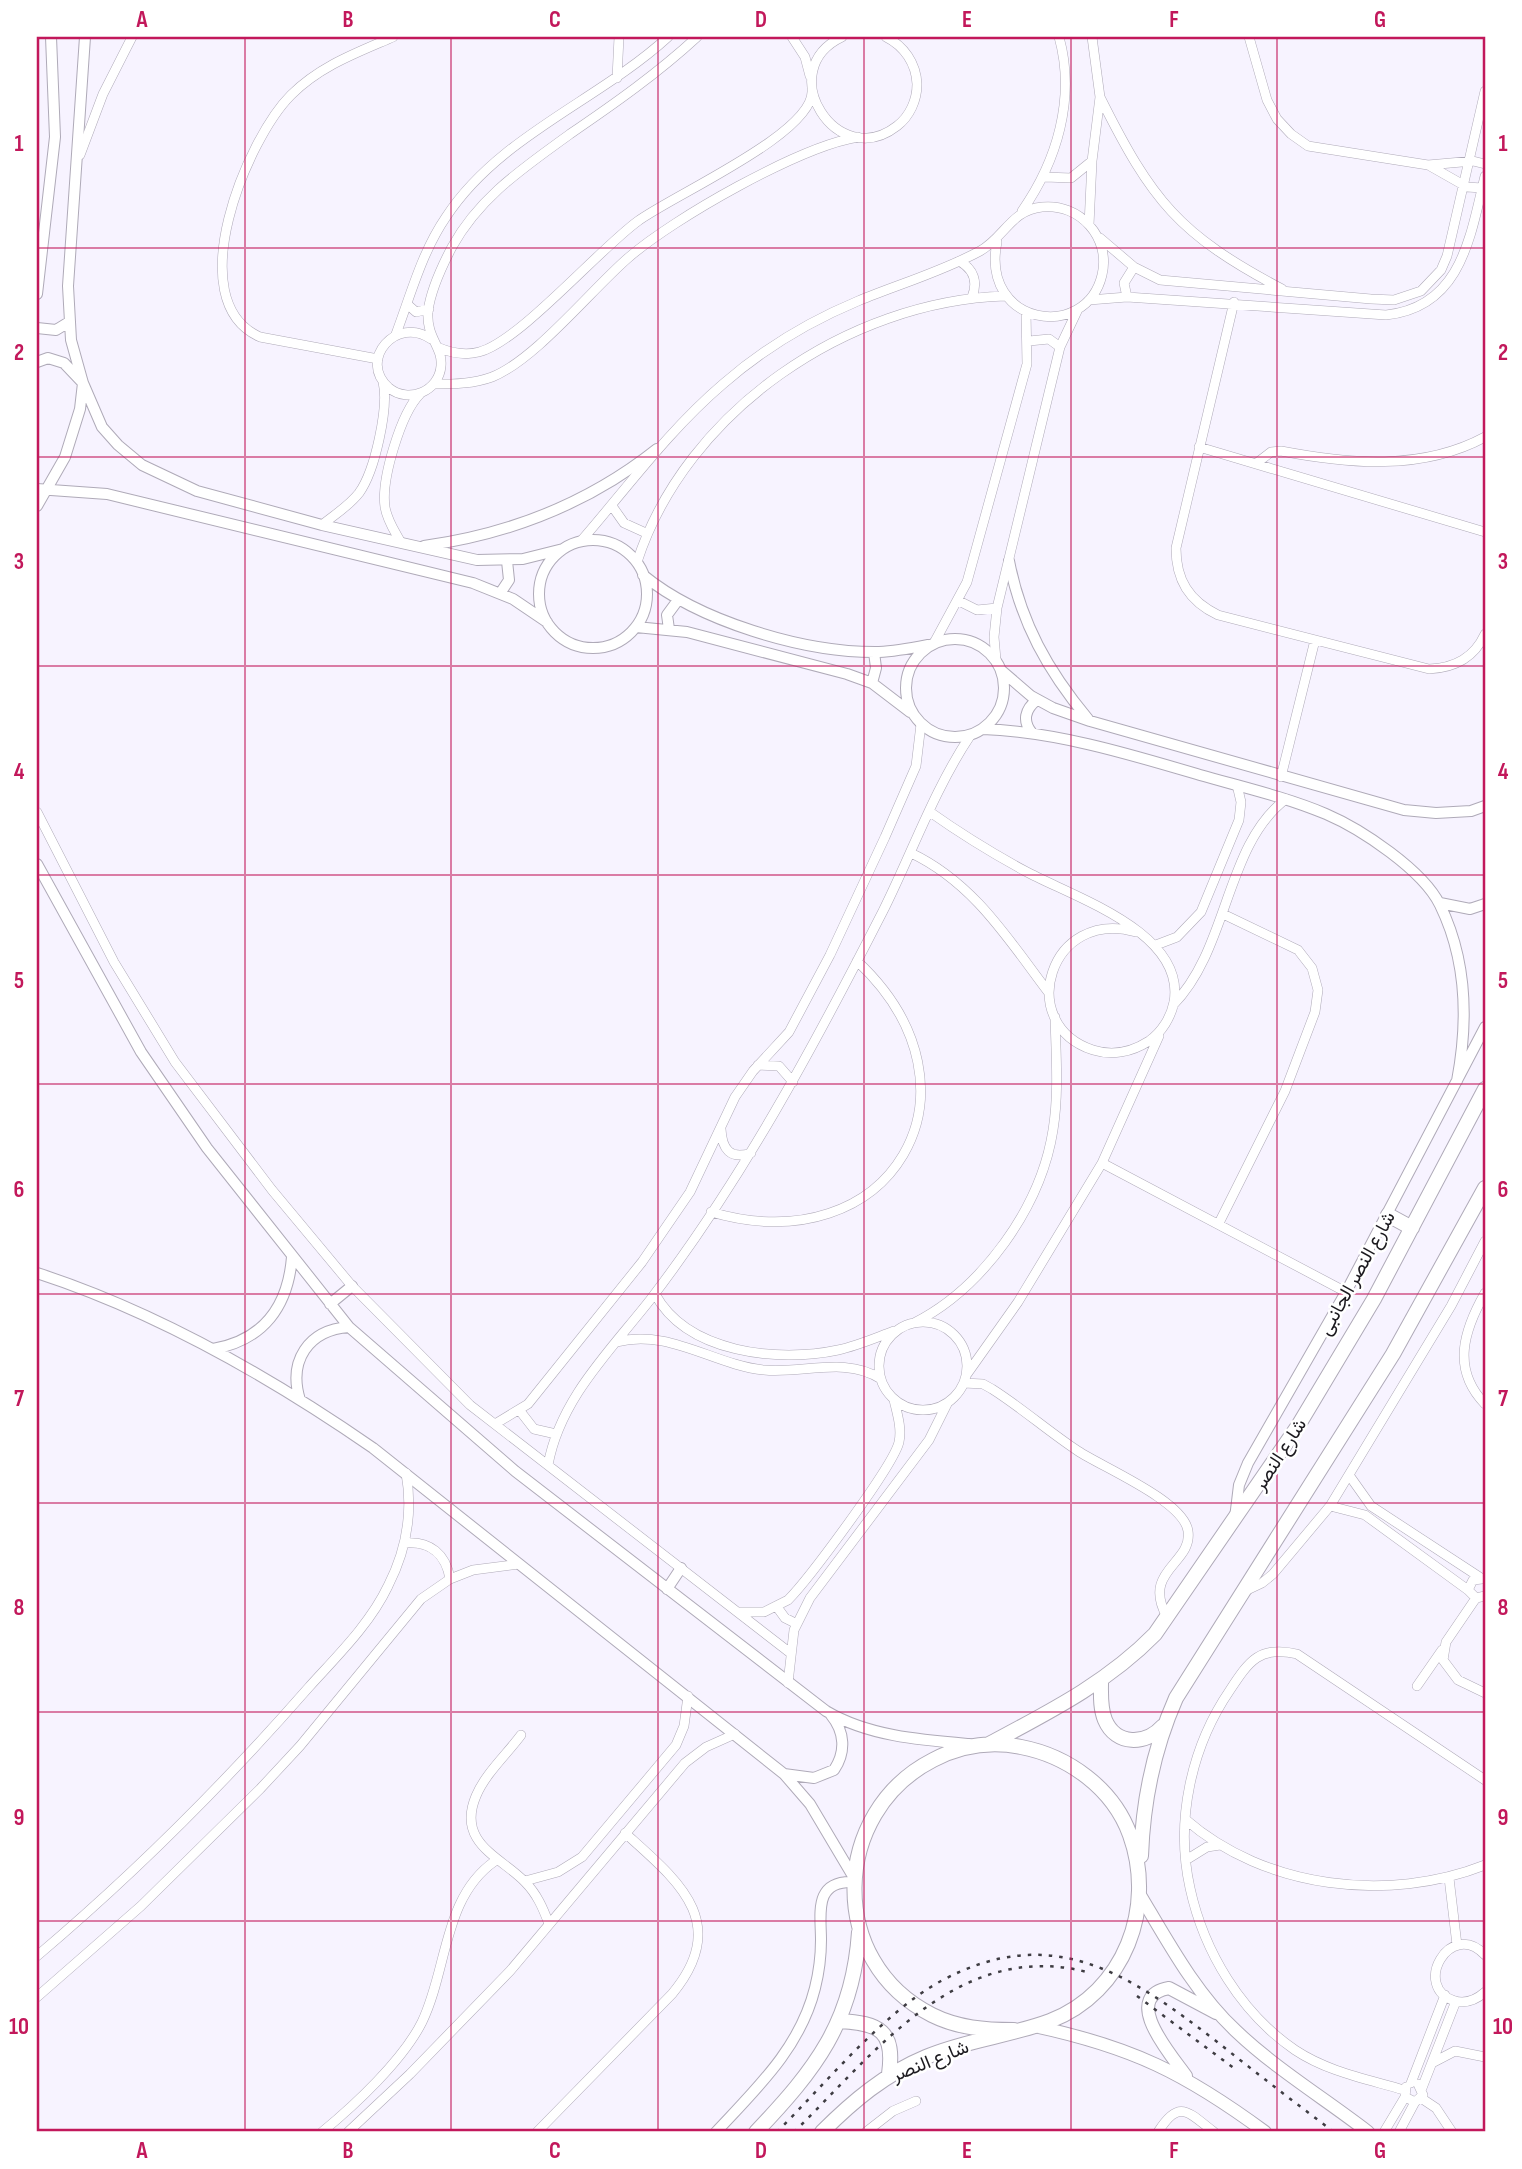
<svg xmlns="http://www.w3.org/2000/svg" width="1522" height="2169" font-family="'Sofia Sans Condensed',Vazirmatn,sans-serif">
<style>
.lines{fill:none;stroke-linecap:round;stroke-linejoin:round}
.minor-casing{stroke:#afaab8;stroke-width:10}
.tertiary-casing{stroke:#afaab8;stroke-width:12}
.secondary-casing{stroke:#afaab8;stroke-width:14}
.primary-casing{stroke:#afaab8;stroke-width:16}
.minor{stroke:#fff;stroke-width:9}
.tertiary{stroke:#fff;stroke-width:10}
.secondary{stroke:#fff;stroke-width:12}
.primary{stroke:#fff;stroke-width:14}
.rail{stroke:#3e3c42;stroke-width:2.5;stroke-dasharray:3.5 7;stroke-linecap:butt}
.grid{fill:none;stroke:#c2185b;stroke-width:2;stroke-opacity:0.55}
.labels{text-anchor:middle;stroke-width:5;stroke-linejoin:round;paint-order:stroke}
.street-label{font-size:19px;fill:#1c1a1f;stroke:#fff}
.neatline{fill:none;stroke:#c2185b;stroke-width:2.5}
.grid-label{font-size:23px;text-anchor:middle;font-weight:bold;fill:#c2185b}
</style>
<rect width="100%" height="100%" fill="#f7f3ff"/>
<g class="lines">
<defs>
<path id="minor" d="M792 37 805 57 810 76
M842 37C772 70 837 173 897 126 910 116 917 100 917 84 916 63 904 46 886 37
M1249 37 1267 100 1277 119 1291 134 1308 146 1428 165 1473 161 1485 164
M617 78 619 37
M1100 97C1152 201 1178 234 1282 289
M80 155 103 94 132 37
M1430 166 1467 187 1482 188
M1045 177 1071 178 1092 161
M1022 211C1057 161 1076 98 1059 37
M1089 225 1092 161 1100 97 1092 37
M1100 238 1134 267 1160 280 1371 299 1394 300 1421 291 1441 270 1447 256 1485 91
M959 261C974 269 978 282 972 297
M1127 297 1124 283 1134 267
M1089 300 1127 297 1386 315C1461 307 1470 238 1485 176
M1234 302 1176 548C1176 580 1189 601 1218 615L1429 669C1455 668 1474 658 1485 634
M407 304 416 312 429 309
M396 334C411 294 422 252 446 217 499 136 598 101 668 37
M431 339C397 315 357 360 389 388 409 404 439 391 441 366 443 347 426 338 428 311 431 289 442 266 452 247 480 196 525 167 570 134 614 104 658 73 697 37
M1029 341 1049 339 1060 347
M437 347C451 353 464 356 479 352 519 342 598 250 638 221 673 195 815 133 812 90
M378 359 260 337C179 301 247 139 291 95 320 66 356 53 393 37
M434 384C454 384 473 384 492 377 535 360 591 290 628 258 674 218 799 147 858 137
M1199 447 1485 532
M1258 462 1271 452 1281 451C1349 464 1422 471 1485 437
M612 506 624 523 646 533
M322 525C334 515 349 506 359 493 375 471 389 407 383 382
M400 541C394 530 387 520 385 507 381 479 401 413 420 394
M581 541C627 488 669 430 723 384 762 350 810 321 858 301 899 284 941 272 980 251 1004 238 1011 210 1042 207 1080 203 1111 238 1102 275 1086 342 980 326 997 242
M637 562C686 411 848 301 1005 296
M959 601 977 610 997 608
M934 643 967 582 1027 364 1026 312
M996 660 994 637 997 608 1060 347 1078 309
M1281 777 1315 640
M37 812 114 962 175 1062 272 1190 352 1286 470 1405 789 1652
M930 812C961 834 992 853 1025 871 1073 897 1186 932 1174 1002 1171 1017 1162 1032 1149 1041 1132 1052 1112 1056 1093 1050 1014 1024 1050 907 1136 932
M911 853C974 883 1008 939 1049 993
M1156 945 1177 937 1201 912 1239 820 1241 802 1237 785
M1173 1005C1229 948 1225 845 1286 799
M758 1065 779 1066 793 1082
M721 1129C722 1149 730 1160 751 1153
M1102 1163 1346 1292
M711 1212C891 1265 995 1090 857 961
M1219 1223 1285 1091 1315 1012 1318 990 1312 968 1298 950 1223 914
M1485 1293C1464 1330 1451 1369 1485 1404
M655 1294C687 1353 778 1363 838 1350 857 1346 875 1338 894 1331
M879 1366a44 44 0 1 1 88 0a44 44 0 1 1-88 0Z
M914 1323C983 1288 1041 1207 1053 1130 1059 1093 1056 1055 1055 1017
M617 1342C668 1328 714 1365 764 1370 803 1374 846 1356 881 1379
M967 1374 1018 1302 1102 1163 1159 1036
M964 1383 983 1384 992 1389C1022 1408 1049 1432 1078 1451 1102 1467 1184 1501 1188 1531 1193 1564 1141 1570 1167 1617
M520 1411 534 1429 556 1434
M495 1424 528 1404 642 1262 690 1192 735 1097 753 1071 789 1032 830 955 885 837 916 766 921 724
M548 1465C560 1399 610 1351 650 1300 742 1180 814 1046 883 911 912 853 934 790 970 736
M1349 1475 1371 1506 1481 1578
M1330 1506 1365 1515 1468 1590
M405 1543C430 1541 446 1554 450 1579
M1482 1579 1473 1580 1468 1590 1476 1598 1485 1596
M1245 1591 1262 1583 1273 1574 1330 1506 1451 1306 1485 1241
M1476 1598 1446 1642 1443 1660 1458 1680 1485 1693
M777 1607 785 1618 797 1624
M740 1612H764L788 1600C808 1580 894 1465 899 1442 902 1428 897 1413 894 1400
M788 1683 794 1630 810 1598 929 1440 947 1404
M1417 1686 1442 1650
M521 1735C507 1754 485 1774 476 1796 456 1843 501 1857 525 1882 537 1894 543 1908 549 1924
M1185 1819C1265 1889 1389 1903 1485 1865
M1186 1860 1207 1847 1220 1845
M1449 1878 1457 1945
M525 1881 558 1872 582 1857 676 1745 684 1726 688 1696
M1485 1955C1450 1918 1411 1988 1455 2001 1467 2004 1476 2000 1485 1992
M37 1956C134 1874 225 1783 309 1687 337 1656 370 1624 388 1586 406 1551 413 1512 406 1473
M37 1997 141 1906 260 1789 300 1746 421 1599 450 1579 473 1570 519 1564
M1432 2063 1455 2051 1485 2057
M1411 2083 1445 1995
M1406 2087 1405 2097 1415 2102
M1422 2088 1456 2001
M1404 2090C1367 2079 1328 2072 1295 2050 1241 2013 1204 1952 1190 1888 1175 1821 1191 1747 1230 1690 1249 1661 1260 1645 1297 1654L1485 1780
M1421 2098 1436 2108 1452 2132
M322 2132C355 2105 403 2060 422 2022 448 1968 443 1897 495 1861
M348 2132 410 2074 510 1971 685 1763 706 1747 735 1734
M537 2132 672 1994C732 1922 677 1880 625 1833
M866 2132 893 2111 916 2101
M1158 2132C1179 2098 1188 2112 1214 2132
M1384 2132 1405 2097
M1399 2132 1415 2102 1423 2095 1418 2084"/>
<path id="tertiary" d="M37 294 55 137 51 37
M37 328 56 330 69 322
M37 362 48 358 64 363 83 383 102 427 118 445 142 465 197 491 322 525 477 560 523 559 563 549
M37 489 107 494 473 583 513 599 547 622
M37 506 65 457 80 409 83 383 71 340 68 286 85 37
M539 594a54 54 0 1 1 108 0a54 54 0 1 1-108 0Z
M424 546C510 534 589 503 657 449
M1009 561C1021 623 1048 671 1088 719
M643 575C699 621 802 652 875 652 893 652 911 648 928 645
M501 592 509 580 507 561
M636 627 687 632 847 674 872 683 910 712
M669 629 667 615 678 600
M906 688a49 49 0 1 1 98 0a49 49 0 1 1-98 0Z
M1002 671 1031 696 1053 708 1090 721 1404 810 1436 813 1471 811 1485 806
M872 683 876 668 874 652
M983 729C1057 732 1129 754 1200 775 1242 787 1286 797 1326 814 1361 829 1423 870 1440 905 1467 960 1468 1023 1457 1081
M1032 733C1022 721 1025 709 1037 700
M37 864 141 1052 207 1148 349 1327 515 1471 826 1711C868 1736 920 1740 969 1744
M1440 903 1470 909 1485 904
M37 1273C157 1312 269 1376 373 1448L784 1774 810 1804 854 1878
M330 1304 352 1286
M213 1349C264 1340 288 1306 292 1257
M300 1400C288 1361 308 1330 349 1327
M1235 1518 1239 1485 1248 1463 1346 1292 1485 1027
M667 1589 681 1568
M784 1774 814 1778 834 1770C846 1752 845 1732 831 1715
M716 2132C757 2088 800 2048 815 1988 819 1972 821 1956 821 1940 821 1914 813 1880 854 1882"/>
<path id="secondary" d="M1140 1895C1168 1942 1196 1994 1236 2031 1276 2069 1324 2098 1368 2132
M1034 2026C1132 2047 1185 2073 1265 2132
M1186 2076C1173 2057 1119 1997 1169 1988L1216 2013"/>
<path id="primary" d="M1388 1215 1412 1228
M1101 1682C1101 1694 1100 1708 1105 1720 1116 1746 1146 1745 1163 1726
M989 1744C1049 1712 1107 1683 1155 1634L1298 1426 1374 1299 1485 1089
M1141 1856C1143 1800 1153 1750 1176 1698L1393 1354 1485 1188
M839 2021C880 2023 895 2031 889 2074
M756 2132C815 2070 853 2022 859 1932
M822 2132C853 2101 885 2074 926 2057 966 2040 1010 2036 1050 2021 1125 1992 1156 1907 1130 1835 1113 1788 1068 1756 1021 1747 991 1741 960 1746 933 1760 831 1812 826 1962 932 2015 958 2028 985 2030 1014 2030"/>
</defs>
<use href="#minor" class="minor-casing"/>
<use href="#tertiary" class="tertiary-casing"/>
<use href="#secondary" class="secondary-casing"/>
<use href="#primary" class="primary-casing"/>
<use href="#minor" class="minor"/>
<use href="#tertiary" class="tertiary"/>
<use href="#secondary" class="secondary"/>
<use href="#primary" class="primary"/>
<path class="rail" d="M1137 1996 1235 2069
M777 2132C824 2085 884 2012 941 1981 1052 1921 1129 1974 1216 2041 1255 2072 1294 2102 1334 2132
M794 2132C875 2053 958 1939 1087 1972"/>
</g>
<path class="grid" d="M245 37V2132M451 37V2132M658 37V2132M864 37V2132M1071 37V2132M1277 37V2132M37 248H1485M37 457H1485M37 666H1485M37 875H1485M37 1084H1485M37 1294H1485M37 1503H1485M37 1712H1485M37 1921H1485"/>
<g class="labels">
<g class="street-label">
<text transform="translate(1356 1273) rotate(-61)" y="7">شارع النصر الجانبى</text>
<text transform="translate(1279 1454) rotate(-57)" y="7">شارع النصر</text>
<text transform="translate(930 2060) rotate(-22)" y="7">شارع النصر</text>
</g>
</g>
<rect width="1522" height="2169" fill="none" stroke="#ffffff" stroke-width="77"/>
<rect x="38" y="38" width="1446" height="2092" class="neatline"/>
<g class="grid-label">
<text x="142" y="27">A</text>
<text x="348" y="27">B</text>
<text x="555" y="27">C</text>
<text x="761" y="27">D</text>
<text x="967" y="27">E</text>
<text x="1174" y="27">F</text>
<text x="1380" y="27">G</text>
<text x="19" y="151">1</text>
<text x="1503" y="151">1</text>
<text x="19" y="360">2</text>
<text x="1503" y="360">2</text>
<text x="19" y="569">3</text>
<text x="1503" y="569">3</text>
<text x="19" y="779">4</text>
<text x="1503" y="779">4</text>
<text x="19" y="988">5</text>
<text x="1503" y="988">5</text>
<text x="19" y="1197">6</text>
<text x="1503" y="1197">6</text>
<text x="19" y="1406">7</text>
<text x="1503" y="1406">7</text>
<text x="19" y="1615">8</text>
<text x="1503" y="1615">8</text>
<text x="19" y="1825">9</text>
<text x="1503" y="1825">9</text>
<text x="19" y="2034">10</text>
<text x="1503" y="2034">10</text>
<text x="142" y="2158">A</text>
<text x="348" y="2158">B</text>
<text x="555" y="2158">C</text>
<text x="761" y="2158">D</text>
<text x="967" y="2158">E</text>
<text x="1174" y="2158">F</text>
<text x="1380" y="2158">G</text>
</g>
</svg>
